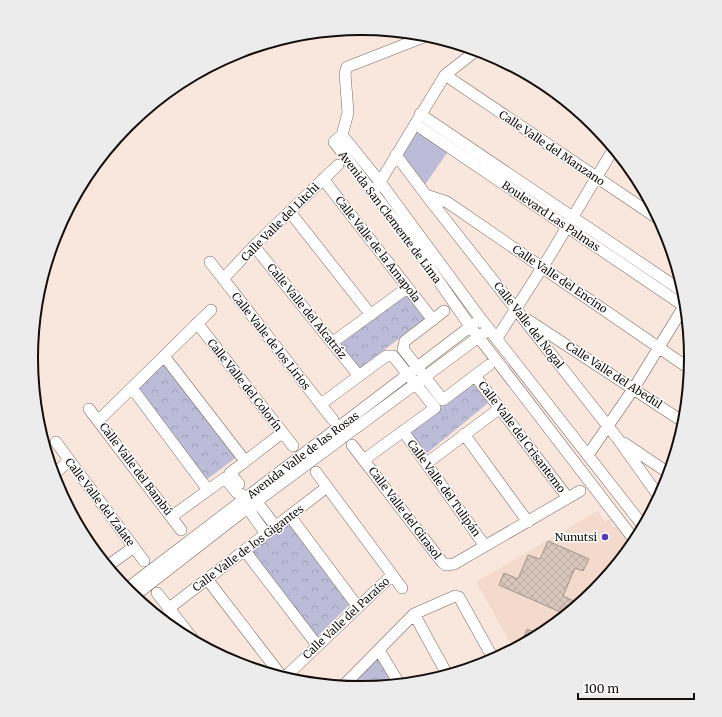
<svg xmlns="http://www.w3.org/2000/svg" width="722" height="717" font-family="Merriweather,serif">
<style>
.built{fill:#f3dacc}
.grass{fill:#bcbbd8}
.park{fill:url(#park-crowns)}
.building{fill:url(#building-cross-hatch);stroke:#a39289}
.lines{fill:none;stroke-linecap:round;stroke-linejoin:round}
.minor-casing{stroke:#796961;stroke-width:12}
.minor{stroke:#fff;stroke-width:11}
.poi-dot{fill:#543cb3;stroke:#fff;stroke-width:1.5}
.labels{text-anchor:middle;stroke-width:3;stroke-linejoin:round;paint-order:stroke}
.street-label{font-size:11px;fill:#150f0c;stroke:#fff}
.poi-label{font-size:11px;fill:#150f0c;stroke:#fff;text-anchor:end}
.rim{fill:none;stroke:#150f0c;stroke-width:2}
</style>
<defs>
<pattern id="park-crowns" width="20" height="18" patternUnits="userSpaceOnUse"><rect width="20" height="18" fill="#bcbbd8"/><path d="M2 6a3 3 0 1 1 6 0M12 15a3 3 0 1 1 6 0" fill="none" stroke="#a1a0b8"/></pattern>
<pattern id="building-cross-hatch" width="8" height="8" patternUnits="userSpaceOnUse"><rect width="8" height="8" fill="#d8c6bd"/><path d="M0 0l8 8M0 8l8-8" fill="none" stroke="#b8a9a1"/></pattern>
</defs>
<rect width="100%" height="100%" fill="#f9e7dd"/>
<path class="built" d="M598 511 605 522 611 518 613 521 611 526 619 528 632 546 595 592 544 633 514 649 476 582Z"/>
<path class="grass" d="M417 129 449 150 424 186 401 154Z"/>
<path class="park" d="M407 294 425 319 359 369 340 344Z
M164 361 238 456 206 480 138 389Z
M472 383 488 403 426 454 409 432Z
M290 521 350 604 316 638 250 551Z
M377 657 395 686 352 688 349 683Z"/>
<path class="building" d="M548 541 589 559 583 571 575 568 563 596 580 604 567 615 499 585 504 573 518 579 528 555 540 559Z
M527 629 542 635 520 646Z"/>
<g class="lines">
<defs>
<path id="minor" d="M445 75 660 220
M420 114 685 293
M415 124 687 308
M342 135 348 113 345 73 347 67 429 35
M396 155 426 195 618 439 660 498
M323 179 433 320
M377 187 445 75 477 50
M426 195 447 202 690 369
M290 212 371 315
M254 246 359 376
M210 262 333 420
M223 279 254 246 338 165
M444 311 405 341 403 349 443 400 489 365
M528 320 685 423
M197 323 293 446
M497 338 549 257 614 148
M333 342 407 288
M164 356 245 461
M475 376 568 498
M132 388 208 490
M321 404 386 356H393L435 408 365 459
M89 409 181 530
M99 420 211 310
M403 431 485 546
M464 434 528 522
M56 442 144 561
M624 443 670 474
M352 445 442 562 446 565 454 564 580 491
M588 455 634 388 686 303
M427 463 500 408
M316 472 402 588
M53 476 69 460
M239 484 230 473 282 433
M252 505 251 513 266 534
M252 505 260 506 276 527
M290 516 358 607
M171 517 225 478 237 493 243 495 250 503
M636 542 470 326 413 244 334 142 342 135 380 182 481 319 644 527
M245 551 317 645
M106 567 134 547
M207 579 283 678
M125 590 475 323
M157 593 196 643
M133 597 241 513 484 333
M168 609 327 487
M414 614 448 676
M379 650 400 685
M283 679 392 575
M342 687 414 614 455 596 459 597 494 660"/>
</defs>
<use href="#minor" class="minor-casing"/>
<use href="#minor" class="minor"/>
</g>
<circle class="poi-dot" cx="605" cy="537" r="4"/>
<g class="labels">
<g class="street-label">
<text transform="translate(552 148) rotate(34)" y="4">Calle Valle del Manzano</text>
<text transform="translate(551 216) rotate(34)" y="4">Boulevard Las Palmas</text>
<text transform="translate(390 217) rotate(53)" y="4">Avenida San Clemente de Lima</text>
<text transform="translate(280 222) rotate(-45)" y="4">Calle Valle del Litchi</text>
<text transform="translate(378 249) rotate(52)" y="4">Calle Valle de la Amapola</text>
<text transform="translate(560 279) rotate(34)" y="4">Calle Valle del Encino</text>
<text transform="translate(307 311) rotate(51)" y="4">Calle Valle del Alcatráz</text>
<text transform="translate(529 325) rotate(52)" y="4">Calle Valle del Nogal</text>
<text transform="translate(271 341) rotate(52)" y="4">Calle Valle de los Lirios</text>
<text transform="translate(614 375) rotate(33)" y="4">Calle Valle del Abedul</text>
<text transform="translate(245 385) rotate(52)" y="4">Calle Valle del Colorín</text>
<text transform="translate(522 437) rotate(53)" y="4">Calle Valle del Crisantemo</text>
<text transform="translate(303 455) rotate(-37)" y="4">Avenida Valle de las Rosas</text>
<text transform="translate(136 469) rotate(53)" y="4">Calle Valle del Bambú</text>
<text transform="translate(444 488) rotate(54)" y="4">Calle Valle del Tulipán</text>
<text transform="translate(100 502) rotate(53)" y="4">Calle Valle del Zalate</text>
<text transform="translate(405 513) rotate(53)" y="4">Calle Valle del Girasol</text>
<text transform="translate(248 548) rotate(-37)" y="4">Calle Valle de los Gigantes</text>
<text transform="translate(346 618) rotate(-43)" y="4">Calle Valle del Paraíso</text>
</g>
<g class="poi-label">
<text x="597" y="541">Nunutsi</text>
</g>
</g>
<path d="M0 0H722V717H0ZM38 358a323 323 0 1 1 646 0a323 323 0 1 1-646 0Z" fill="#ececec" fill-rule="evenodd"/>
<path class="rim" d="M38 358a323 323 0 1 1 646 0a323 323 0 1 1-646 0Z"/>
<path d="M578 693v6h116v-6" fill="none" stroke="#150f0c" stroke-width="2"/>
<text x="584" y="693" font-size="12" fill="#150f0c" stroke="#ffffff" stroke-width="3" paint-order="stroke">100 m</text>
</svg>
